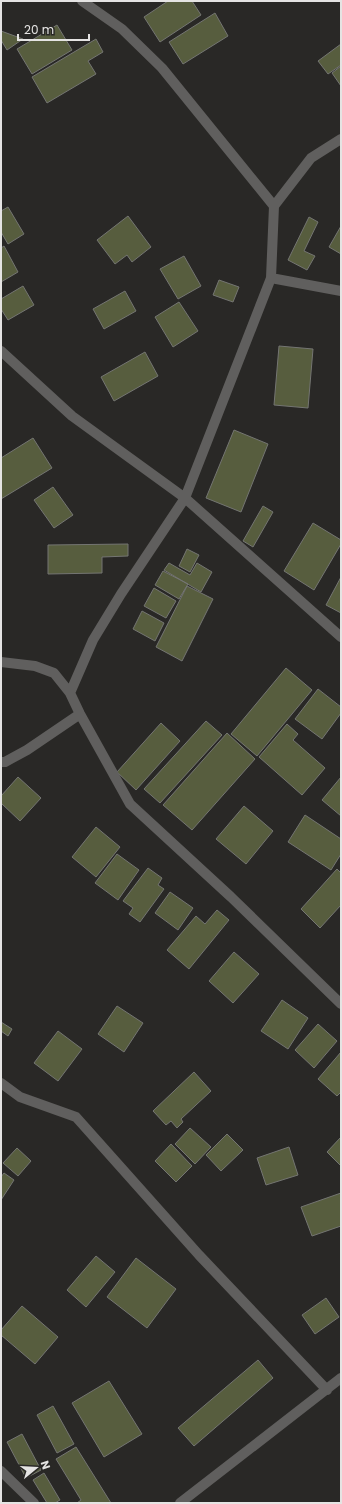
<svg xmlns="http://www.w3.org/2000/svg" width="342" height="1504" font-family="Poppins,sans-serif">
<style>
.building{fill:#575d3e;stroke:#747572}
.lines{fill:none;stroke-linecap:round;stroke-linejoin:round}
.minor{stroke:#605f5e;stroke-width:10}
</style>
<rect width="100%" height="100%" fill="#292826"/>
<path class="building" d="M168 1H192L201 15 160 42 144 17Z
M215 13 228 36 183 64 169 42Z
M57 25 72 50 32 74 17 49Z
M1 31 23 39 7 50 1 40Z
M96 39 103 52 88 61 96 74 47 103 32 77Z
M341 44V65L328 74 318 61Z
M341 66V86L332 73Z
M8 207 24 234 8 244 1 232V211Z
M128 216 151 247 132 262 127 255 115 264 97 240Z
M309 217 318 222 304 251 315 256 307 270 288 260Z
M341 226V254L329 247Z
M4 246 18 272 1 282V248Z
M184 256 201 286 178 299 160 269Z
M219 280 239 287 233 302 213 295Z
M23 286 34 305 8 320 1 309V299Z
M125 291 136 311 104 329 93 309Z
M179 302 198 331 173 347 155 317Z
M279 346 313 349 308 408 274 405Z
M145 352 158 376 114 401 101 377Z
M234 430 268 444 241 512 206 498Z
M33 438 52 468 1 499V458Z
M53 487 73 515 54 528 34 500Z
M263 506 273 512 253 547 243 541Z
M313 523 341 540V544L314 590 284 571Z
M128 544V556L102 557V573L48 574V545Z
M187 549 199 555 190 572 179 566Z
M169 563 190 575 197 563 212 572 201 592 164 570Z
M163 571 188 584 179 599 155 585Z
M341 577V613L326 605Z
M187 586 213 599 182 661 156 647Z
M154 588 176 601 166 618 144 606Z
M142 611 164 623 155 641 133 629Z
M286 668 312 690 257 756 231 734Z
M318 689 341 707V713L322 739 295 719Z
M206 721 222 735 160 803 144 789Z
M161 723 180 741 136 790 117 772Z
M287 724 298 734 293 740 325 768 302 795 259 757Z
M227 733 255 759 192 830 163 805Z
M18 777 41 798 20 821 1 803V796Z
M341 777V816L322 800Z
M244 806 273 831 246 864 216 839Z
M305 815 341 839V854L331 870 288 842Z
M96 827 120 847 96 877 72 857Z
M117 854 139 870 118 900 95 883Z
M148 868 162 878 158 885 164 889 140 922 129 914 133 908 123 901Z
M337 869 341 873V905L320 928 301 909Z
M170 892 193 908 178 930 155 913Z
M217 910 229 920 189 969 167 950 196 916 205 924Z
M234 952 259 974 233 1003 209 981Z
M282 1000 308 1018 288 1049 261 1031Z
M117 1006 143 1023 124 1052 98 1034Z
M1 1022 12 1029 8 1036 1 1031Z
M318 1024 337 1041 314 1068 295 1050Z
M58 1031 82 1049 58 1081 34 1063Z
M341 1052V1092L337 1096 318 1079Z
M194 1072 211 1091 181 1119 183 1122 177 1128 171 1121 166 1125 153 1111Z
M190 1128 211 1147 195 1164 175 1144Z
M227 1134 243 1150 221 1171 206 1155Z
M341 1137V1166L327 1152Z
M171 1144 192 1166 176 1182 155 1161Z
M289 1147 298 1175 266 1185 257 1158Z
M17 1148 31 1161 18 1176 3 1163Z
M4 1173 14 1180 1 1200V1177Z
M341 1193V1226L312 1236 301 1207Z
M96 1256 115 1272 86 1307 67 1290Z
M136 1258 176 1289 147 1328 107 1297Z
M326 1298 339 1317 315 1334 302 1315Z
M22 1306 58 1337 35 1364 1 1335V1330Z
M258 1360 273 1378 194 1446 178 1428Z
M109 1381 142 1434 104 1457 72 1403Z
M53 1406 74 1444 57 1453 37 1415Z
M22 1434 41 1470 26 1478 7 1442Z
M76 1447 111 1503H77L81 1500 56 1459Z
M44 1473 60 1500 55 1503H47L33 1480Z"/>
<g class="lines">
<path class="minor" d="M82 1 122 29 162 68 274 206 311 158 341 139
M274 206 271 278 185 498 121 594 93 640 70 693 80 714 130 804 231 897 341 1004
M271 278 341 291
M1 351 72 416 185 498 341 637
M1 662 35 666 54 673 70 693
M1 762H5L27 750 80 714
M1 1083 20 1097 76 1117 199 1255 327 1390
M1 1471 34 1503
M180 1503 341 1378"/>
</g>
<rect width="342" height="1504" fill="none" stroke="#e5e4e3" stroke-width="4"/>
<g transform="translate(36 1468) rotate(72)" stroke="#292826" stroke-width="3" paint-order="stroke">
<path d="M0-3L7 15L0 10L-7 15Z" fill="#e5e4e3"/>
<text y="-6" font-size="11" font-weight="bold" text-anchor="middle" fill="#e5e4e3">N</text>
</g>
<path d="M18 34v6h71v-6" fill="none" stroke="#e5e4e3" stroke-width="2"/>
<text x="24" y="34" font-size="12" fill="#e5e4e3" stroke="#292826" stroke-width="3" paint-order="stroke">20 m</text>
</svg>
